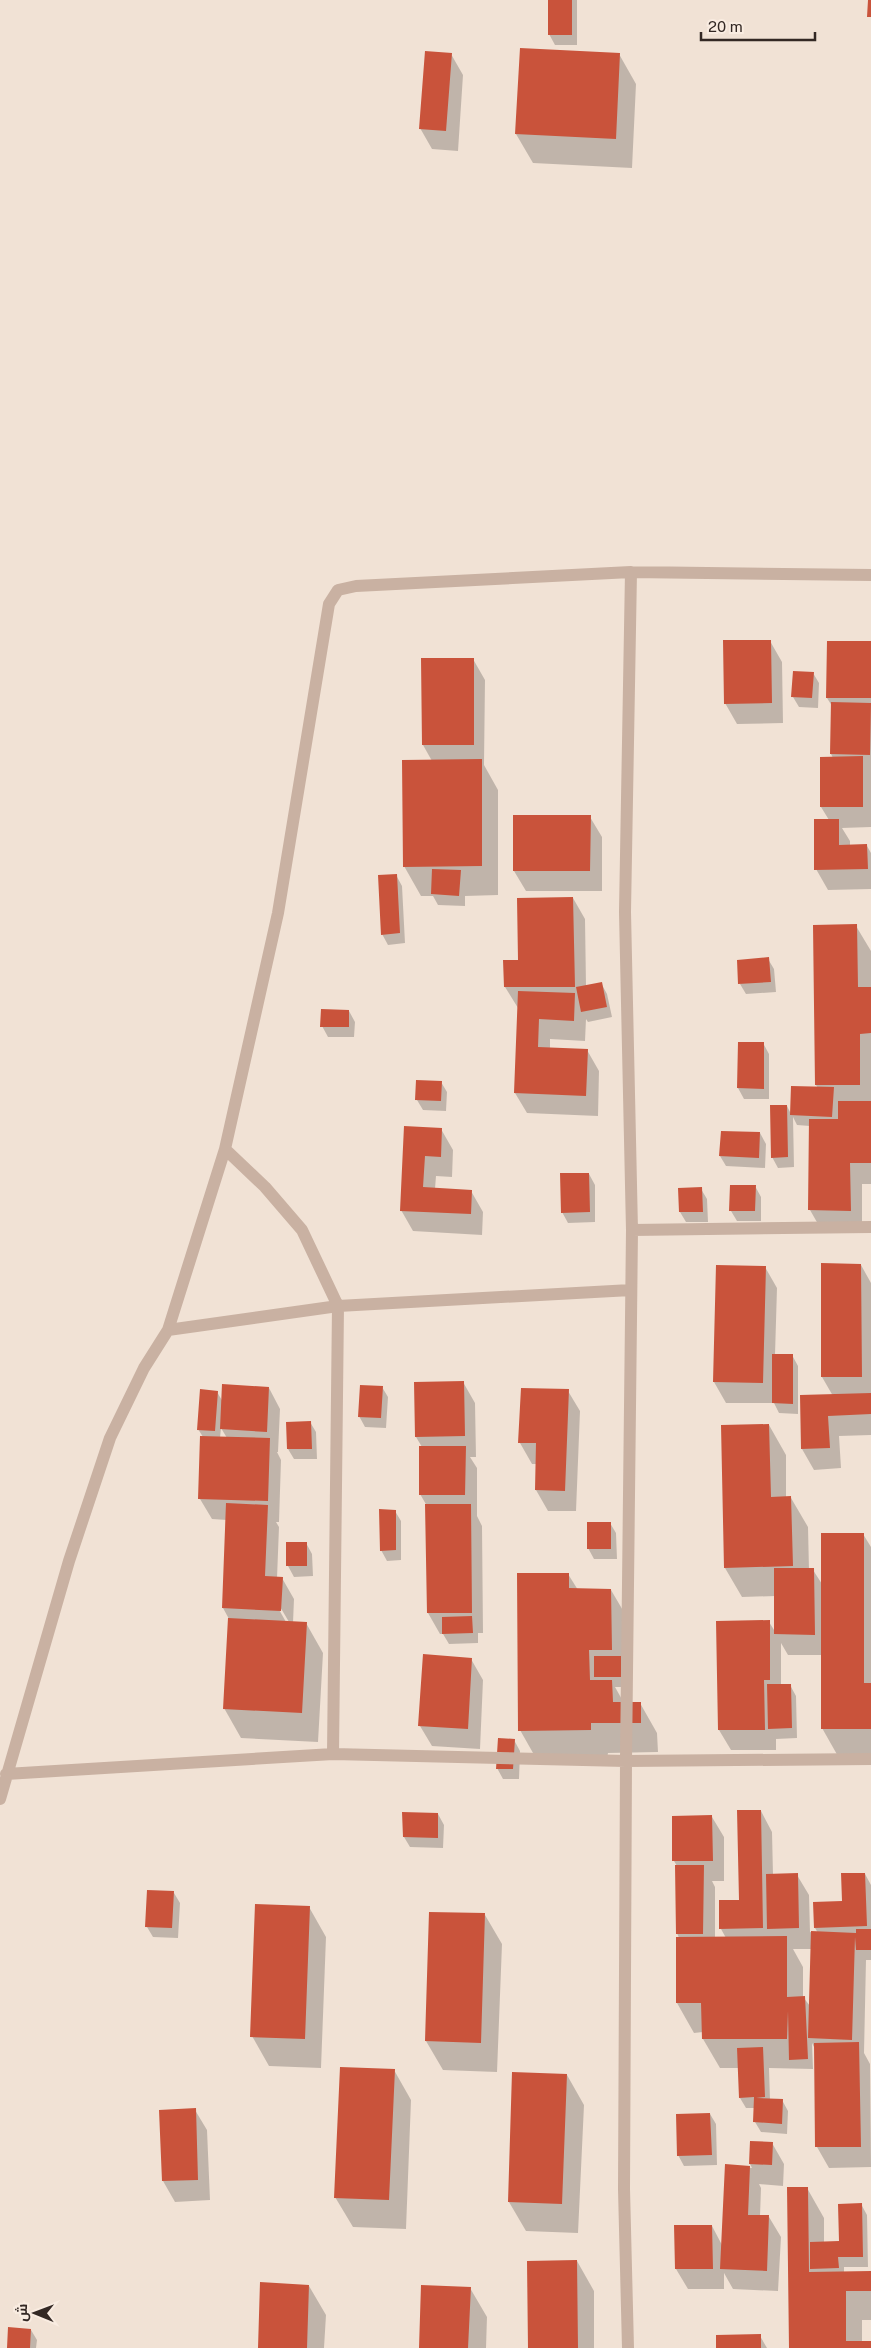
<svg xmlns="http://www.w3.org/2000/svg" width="871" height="2348" font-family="'Public Sans',Cairo,sans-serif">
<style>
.shadow{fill:#0003;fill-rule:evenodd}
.building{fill:#c9533b}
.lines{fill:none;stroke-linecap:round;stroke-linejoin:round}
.minor{stroke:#c9b1a2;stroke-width:12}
</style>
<rect width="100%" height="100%" fill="#f1e2d5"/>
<path class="shadow" d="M549 0H577V45H555L549 34Z
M451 54 463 75 458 151 432 149 420 128Z
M619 54 636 84 632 168 533 163 516 134Z
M770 641 782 662 783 723 737 724 725 703Z
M871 642V827L842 828 850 841V846H867L871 853V889L828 890 816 869 829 820 821 807 833 758 831 754 832 706 827 698Z
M473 659 485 680 484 765 498 790V895L465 896V906L438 905 433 896H421L404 866 432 761 423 745Z
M813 673 819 683 818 708 799 707 793 697Z
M590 817 602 837V891H526L514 871Z
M396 875 402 886 405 943 388 945 382 934Z
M573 898 585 919 586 986 601 983 607 994 612 1017 588 1022 586 1019 585 1041 550 1039V1049L587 1050 599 1071 598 1116 527 1113 515 1093 518 1008 505 987V961H519Z
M856 926 871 951V1184H862V1231H822L810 1210V1126L797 1125 793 1117 794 1167 778 1168 772 1157 787 1106 791 1114 818 1088 816 1085Z
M768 959 774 969 776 992 746 994 740 984Z
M349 1011 355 1022 354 1037H328L322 1026Z
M763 1043 769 1054V1099H744L738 1088 739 1044Z
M441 1082 447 1092 446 1111 423 1110 417 1100Z
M405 1128 441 1129 453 1150 452 1177 436 1176 435 1189 471 1191 483 1212 482 1235 413 1231 401 1210Z
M760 1133 766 1144 765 1168 726 1166 720 1156Z
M589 1174 595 1185V1222L568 1223 562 1212Z
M755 1186 761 1197V1221H737L731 1211Z
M679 1189H701L707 1199 708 1222H686L680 1212Z
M822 1265H861L871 1283V1435L839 1436 841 1468 814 1470 802 1449 833 1396 822 1377Z
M765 1267 777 1288 775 1355H792L798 1366V1414L779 1413 774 1403H726L714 1382Z
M463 1382 475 1403 476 1457H470L477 1468V1516L482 1526 483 1633H478V1643L449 1644 443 1634H440L428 1613 427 1506 420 1494 422 1447 416 1437Z
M382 1387 388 1397 386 1428 365 1427 359 1416Z
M269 1388 280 1409 278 1452H277L281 1460 279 1522H276L279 1527 277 1578H282L294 1599 293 1623H306L323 1653 318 1742 241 1738 224 1708 229 1619 223 1608 227 1520 212 1519 200 1499 203 1437 198 1429 217 1392 223 1402ZM221 1428 227 1438H220ZM279 1605 289 1622H286L277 1606Z
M568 1391 580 1411 576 1511H548L536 1490 537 1464H532L520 1443Z
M310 1422 316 1432 317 1459H294L288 1449 287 1423Z
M769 1425 786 1455V1498H791L808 1527 809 1570H813L822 1584 863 1534 871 1547V1758H839L822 1728V1655H788L781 1643V1685H790L796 1696 797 1738 776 1739V1750H731L719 1730 769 1622 776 1633 775 1596 742 1597 725 1568Z
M395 1511 401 1521V1560L387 1561 381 1550Z
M610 1523 616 1533 617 1559H594L588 1548Z
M287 1543H306L312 1554 313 1576 294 1577 288 1566Z
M568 1574 578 1590H611L628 1619 626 1687H615L624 1703H640L657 1733 658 1752 608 1753 607 1759 537 1760 520 1730Z
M471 1659 483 1680 480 1749 432 1746 420 1726Z
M514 1740 520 1751 519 1779H503L497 1768Z
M761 1811 772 1832 773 1875H797L809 1895 810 1932 818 1933 815 1928 843 1902 865 1874 871 1885V1960H866L864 2053 870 2064 871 2167 829 2168 817 2147 815 2049 812 2043 813 2069 769 2068 770 2100H782L788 2111 787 2134 761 2132 755 2122V2108H746L740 2098 739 2068H720L703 2039V2032L694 2033 677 2003V1938H679L677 1933V1866L674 1861 673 1817H712L724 1837V1881H712L715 1887V1938H726L721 1929 740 1901ZM793 1949H812L810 2006 803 1997V1967Z
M438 1814 444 1825 443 1848 410 1847 404 1837Z
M148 1891 174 1893 180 1903 178 1938 153 1937 147 1927Z
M309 1907 326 1937 321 2068 269 2066 252 2036Z
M485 1915 502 1944 497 2072 443 2070 426 2041Z
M394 2070 411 2100 406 2229 353 2227 335 2197Z
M567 2075 584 2105 578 2233 526 2231 509 2202Z
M195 2110 207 2130 210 2200 175 2202 163 2181Z
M710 2114 716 2124 717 2165 684 2166 678 2155Z
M772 2143 784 2164 783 2186 759 2184 761 2188 760 2216 769 2217 781 2237 778 2291 733 2289 724 2273V2289H688L676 2269 712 2226 722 2245 726 2166 752 2168 750 2164Z
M807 2188 824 2218V2243L840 2242 861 2204 867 2215 868 2267H844V2273L871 2272V2320H862V2342H871V2348H790Z
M577 2261 594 2291V2348H530Z
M309 2286 326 2315 324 2348H259Z
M470 2288 487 2317 486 2348H420Z
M31 2330 37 2340 36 2348H8Z
M760 2336 767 2348H718Z"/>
<path class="building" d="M548 0H572V35H548Z
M868 0H871V17H867Z
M520 48 620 53 616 139 515 134Z
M425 51 452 53 446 131 419 129Z
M723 640H771L772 703 724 704Z
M827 641H871V698H826Z
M421 658H474V745H422Z
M793 671 814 672 812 698 791 697Z
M831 702 871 703 870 755 830 754Z
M863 756V807H820V757Z
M482 759V866L403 867 402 760Z
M513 815H591L590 871H513Z
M814 819H839V845L867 844 868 869 814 870Z
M432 869 461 870 459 896 431 894Z
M397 874 400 933 381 935 378 875Z
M573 897 575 987H504L503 960H518L517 898Z
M857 924 858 987H871V1033L860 1034V1085H815L813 925Z
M769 957 771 982 738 984 737 960Z
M602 982 607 1007 581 1012 576 987Z
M518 991 575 993 574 1021 539 1019 538 1047 588 1049 586 1096 514 1093Z
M321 1009 349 1010V1027H320Z
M738 1042H764V1089L737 1088Z
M416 1080 442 1081 441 1101 415 1100Z
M791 1086 834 1087 832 1117 790 1115Z
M838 1101H871V1163H850L851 1211 808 1210 809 1119H838Z
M770 1105H787L788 1157 771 1158Z
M404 1126 442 1128 441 1157 425 1156 423 1187 472 1190 471 1214 400 1211Z
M721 1131 760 1132 759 1158 719 1156Z
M560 1173H589L590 1212 561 1213Z
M730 1185H756L755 1211H729Z
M702 1187 703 1212H679L678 1188Z
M821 1263 861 1264 862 1377H821Z
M716 1265 766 1266 763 1383 713 1382Z
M772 1354H793V1404L772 1403Z
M464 1381 465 1436 415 1437 414 1382Z
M222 1384 269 1387 267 1432 220 1429Z
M360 1385 383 1386 381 1418 358 1417Z
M521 1388 569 1389 565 1491 535 1490 536 1443H518Z
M200 1389 218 1391 215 1431 197 1430Z
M871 1393V1414L828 1416 830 1448 801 1449 800 1395Z
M311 1421 312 1449H287L286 1422Z
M769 1424 771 1497 791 1496 793 1566 724 1568 721 1425Z
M200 1436 270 1438 268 1501 198 1499Z
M419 1446H466L465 1495H419Z
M226 1503 268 1505 265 1576 283 1577 281 1611 222 1608Z
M425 1504H471L472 1613H427Z
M379 1509 396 1510V1550L380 1551Z
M587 1522H611V1549H587Z
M821 1533H864V1683H871V1729H821Z
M286 1542H307V1566H286Z
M774 1568H814L815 1635 774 1634Z
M517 1573H569V1588L611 1589 612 1650H589L590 1680H612L613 1702H641V1723H591V1730L518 1731Z
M472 1616 473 1633 442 1634V1617Z
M228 1618 307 1622 302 1713 223 1709Z
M770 1620V1680H764L765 1730H718L716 1621Z
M423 1654 472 1658 468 1729 418 1726Z
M594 1656H621V1677H594Z
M767 1684H791L792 1728 768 1729Z
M498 1738 515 1739 513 1769H496Z
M737 1810H761L763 1928 719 1929V1900H739Z
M402 1812 438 1813V1838L403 1837Z
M712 1815 713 1861H672V1816Z
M675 1865H704L703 1934H676Z
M798 1873 799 1928 767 1929 766 1874Z
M841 1873H865L867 1926 814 1928 813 1902 842 1901Z
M147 1890 174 1891 172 1928 145 1927Z
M255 1904 310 1906 305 2039 250 2037Z
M429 1912 485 1913 481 2043 425 2041Z
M856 1929H871V1950H856L855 1937 852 2040 808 2038 811 1931 856 1933Z
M787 1936V1997L805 1996 808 2059 789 2060 788 2011 787 2039H702L701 2003H676V1937Z
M859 2042 861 2147H815L814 2043Z
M763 2047 765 2097 756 2098 783 2099 782 2124 753 2122 754 2097 739 2098 737 2048Z
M340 2067 395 2069 389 2200 334 2198Z
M512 2072 567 2074 562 2204 508 2202Z
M196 2108 198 2180 162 2181 159 2110Z
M710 2113 712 2155 677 2156 676 2114Z
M750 2141 773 2142 772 2165 749 2164Z
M725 2164 750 2166 748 2215H769L767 2271 720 2269Z
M787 2187H808L809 2272 871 2271V2291H846V2341H871V2348H789Z
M862 2203 863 2257H838L839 2268 810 2269V2242L839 2241 838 2204Z
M674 2225H712L713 2269H675Z
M577 2260 578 2348H528L527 2261Z
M260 2282 309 2285 307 2348H258Z
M421 2285 471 2287 468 2348H419Z
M8 2327 31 2329 30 2348H7Z
M761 2334V2348H716V2335Z"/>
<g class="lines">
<path class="minor" d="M225 1149 265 1187 302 1230 338 1306 333 1754
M632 1230 871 1227
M168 1330 338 1306 631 1290
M6 1774 333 1754 626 1761 871 1759
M0 1799 69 1561 110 1438 144 1368 168 1330 225 1149 278 913 329 604 338 590 356 586 631 572 871 575
M628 2348 624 2189 626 1761 632 1230 625 912 631 572"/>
</g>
<g transform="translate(35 2313) rotate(271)" stroke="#f9ece1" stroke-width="4" paint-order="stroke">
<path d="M0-4L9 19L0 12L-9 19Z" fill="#332824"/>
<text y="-8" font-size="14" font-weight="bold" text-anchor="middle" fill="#332824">ش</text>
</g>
<path d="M701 32v8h114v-8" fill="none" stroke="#332824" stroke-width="2.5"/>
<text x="708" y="32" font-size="15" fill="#332824" stroke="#f9ece1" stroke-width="4" paint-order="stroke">20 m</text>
</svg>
